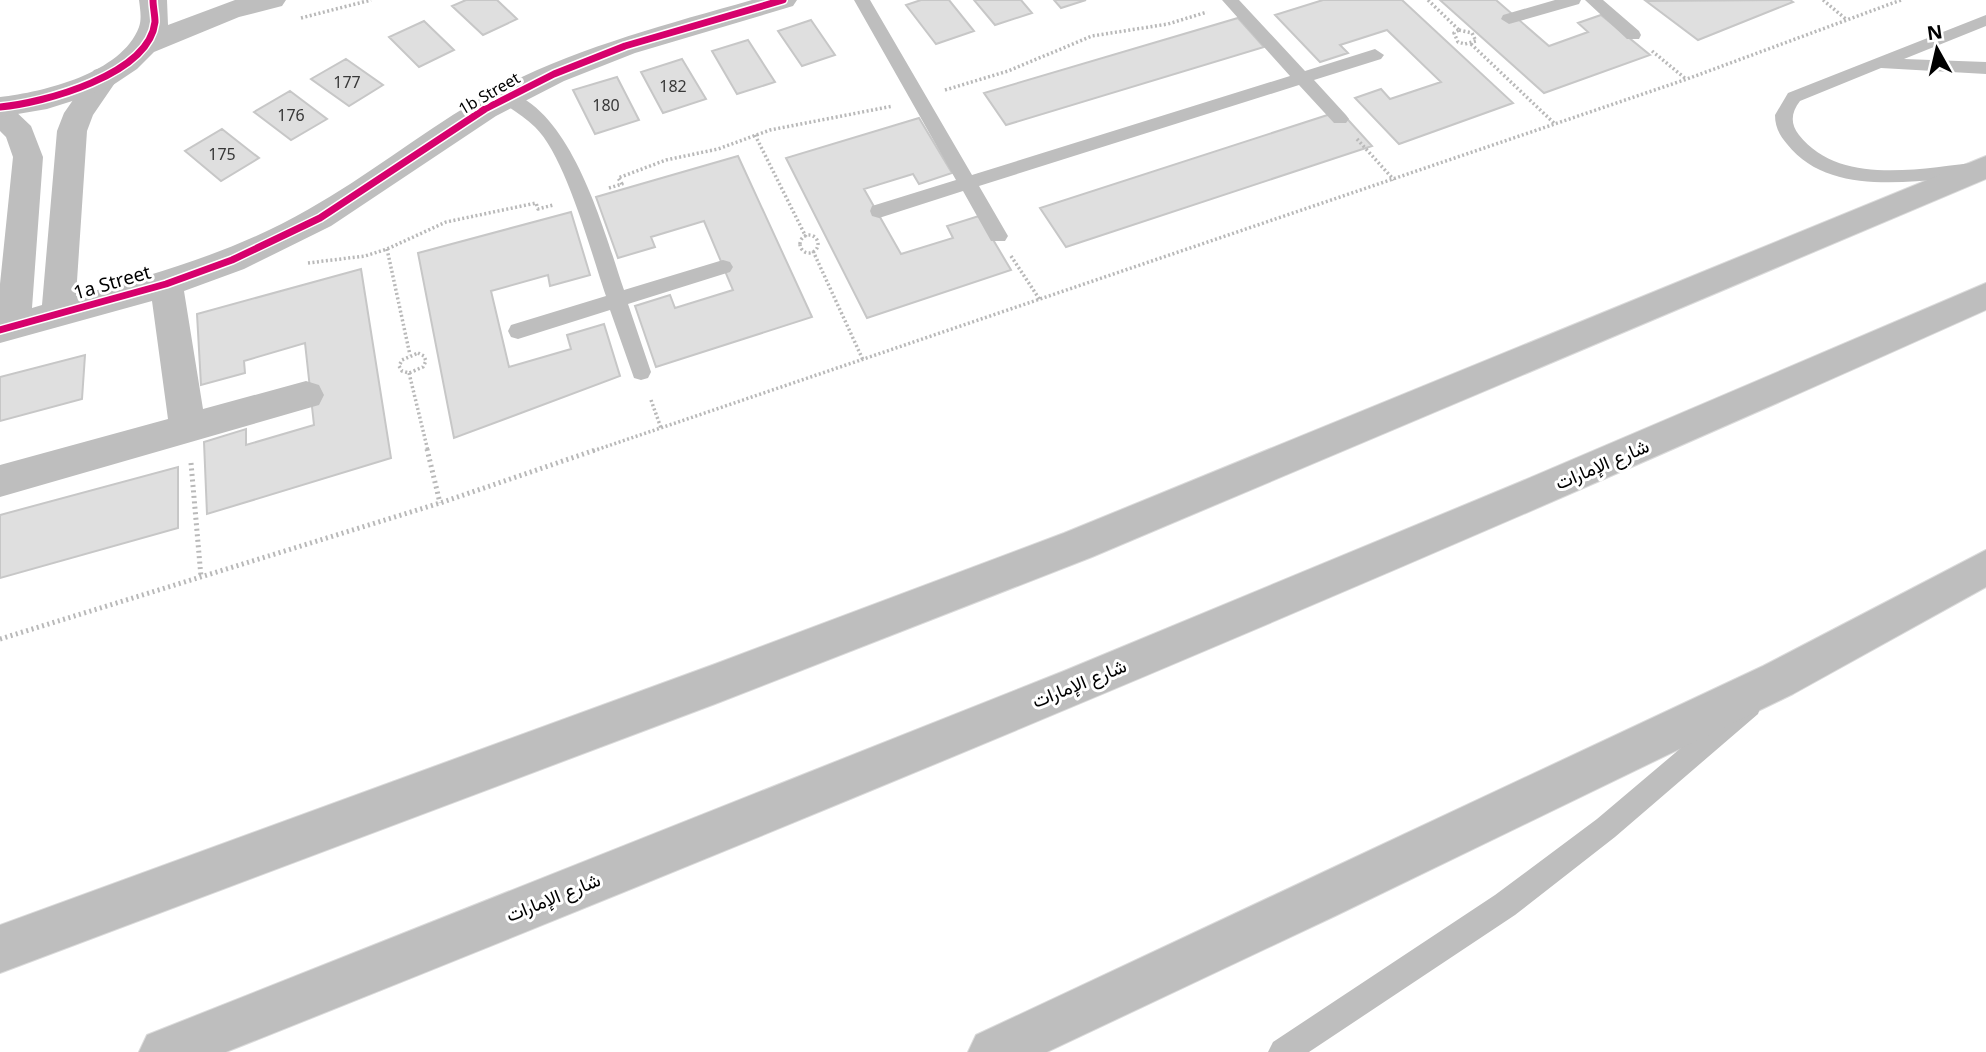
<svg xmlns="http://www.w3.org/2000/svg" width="1986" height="1052" font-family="'Noto Sans',Vazirmatn,sans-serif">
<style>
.building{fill:#dfdfdf;stroke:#c7c7c7;stroke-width:2}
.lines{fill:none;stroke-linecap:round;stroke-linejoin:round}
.motorway-casing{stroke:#dbdbdb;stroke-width:2}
.path-far1{stroke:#b9b9b9;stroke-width:3.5;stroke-dasharray:2 2.5;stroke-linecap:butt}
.path{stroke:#b9b9b9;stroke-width:5;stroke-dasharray:2 3.5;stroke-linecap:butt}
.service{fill:#bebebe;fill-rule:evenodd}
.minor{fill:#bebebe;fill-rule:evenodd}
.tertiary{fill:#bebebe;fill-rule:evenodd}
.motorway{fill:#bebebe;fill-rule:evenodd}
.cycleway-casing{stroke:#fff;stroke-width:10}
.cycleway{stroke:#d6006c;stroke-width:7}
.labels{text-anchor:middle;stroke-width:6;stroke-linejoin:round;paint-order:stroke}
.number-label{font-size:16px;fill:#383838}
.far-street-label{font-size:16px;fill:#000;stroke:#fff}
.street-label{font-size:19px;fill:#000;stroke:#fff}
</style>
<rect width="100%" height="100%" fill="#fff"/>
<path class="building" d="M466 0H497L517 19 483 35 452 6Z
M921 0H949L974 31 936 44 906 5Z
M974 0H1021L1032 13 995 25Z
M1054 0H1086L1061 8Z
M1323 0H1402L1513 103 1399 144 1355 98 1381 89 1390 99 1441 82 1387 30 1340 45 1348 53 1320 62 1275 15Z
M1440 0H1496L1549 46 1588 32 1578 23 1601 15 1650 55 1544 93Z
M1790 0 1793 2 1698 40 1646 1Z
M1238 18 1264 47 1006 125 984 93Z
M811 20 835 55 802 66 778 31Z
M424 21 454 50 419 67 389 37Z
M748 40 775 82 737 94 712 51Z
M346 59 383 85 349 106 311 79Z
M682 59 706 99 663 113 641 72Z
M617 77 639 120 595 134 573 90Z
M290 91 327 119 291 140 254 112Z
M1340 111 1372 146 1066 247 1040 208Z
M919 118 952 173 919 184 913 174 864 189 901 254 953 238 947 226 979 216 1011 270 867 318 786 158Z
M222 129 259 158 221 181 185 151Z
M738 156 812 317 656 367 635 306 670 295 675 308 733 290 704 221 651 237 655 247 618 258 596 197Z
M571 212 590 275 550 286 548 275 491 291 509 367 571 349 567 335 604 324 620 376 454 438 418 253Z
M361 269 391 458 207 514 204 442 246 429V445L314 425 305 343 244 361 245 373 201 385 197 314Z
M85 355 82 399 0 421V377Z
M178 467V528L0 578V515Z"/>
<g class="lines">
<defs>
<path id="motorway" d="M1986 156V179L1092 557 715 704 0 973V925L715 664 1064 533Z
M1986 283V310C1405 571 818 817 226 1052H139L147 1035 1064 671 1520 482Z
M1986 550V587L1793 694 1335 916 1047 1052H968L976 1035 1763 666Z"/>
</defs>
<use href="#motorway" class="motorway-casing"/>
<path class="path-far1" d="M1428 0 1459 30
M1823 0 1847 20
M301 18 371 0
M1459 30 1472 33 1476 41 1465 44 1458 42 1454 33Z
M1471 44 1555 124
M1652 51 1686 79
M945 90 1008 71 1092 36 1168 24 1207 12
M755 135 806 237
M1357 139 1394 180
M609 188 622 184 618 178 666 160 718 149 770 130 893 106
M800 244a9 9 0 1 1 18 0a9 9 0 1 1-18 0Z
M387 249 410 355
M813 251 863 360
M1011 256 1040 300
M308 263 365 256 387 249 446 222 536 203 538 209 553 205
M418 353 424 356 426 361 423 367 409 373 402 371 399 366 402 360Z
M409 373 428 451
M651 400 661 428
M593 451 1687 79 1901 0"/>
<path class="path" d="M427 449 440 503
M191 463 201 577
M0 639 440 503 598 449"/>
<path class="service" d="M854 0H870L972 175 1290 76 1222 0H1239L1305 71 1375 49 1384 55 1381 59 1314 80 1346 115 1349 119 1346 123H1334L1299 85 979 186 1008 236 1005 241H991L963 191 879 218 872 216 870 211 872 206 956 180Z
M1555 0H1581L1579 4 1509 24 1501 19 1503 15Z
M1585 0H1603L1639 31 1641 35 1639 39H1627Z
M1986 15V26L1904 59 1986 62V74L1881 68 1800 101C1791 112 1790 124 1799 135 1840 187 1923 168 1980 162L1986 163V173C1972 177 1957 177 1943 179 1891 184 1823 190 1787 144 1779 135 1775 126 1775 115L1788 93Z
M506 91C573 110 604 232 624 290L723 260 730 262 733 267 730 272 628 304 651 372 648 378 641 380 634 378 610 310 518 339 511 337 508 331 511 325 606 296C591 253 566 157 535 127 525 117 511 109 500 101L497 97Z
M1749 694 1758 698 1761 706 1758 714 1615 837 1515 915 1309 1052H1268L1273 1042 1495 895 1597 819 1740 698Z"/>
<path class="minor" d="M752 0H797L793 6 635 53 564 81 496 116 331 226 244 269 184 291 203 409 306 381 319 385 324 395 319 405 0 497V465L168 419 152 301 0 343V284L13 157 6 137 0 131V104L11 107 31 126 43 157 32 308 42 305 57 131 64 113 94 70 104 67 114 70 119 77 93 115 87 131 76 296C156 274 237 251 309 209 366 177 418 135 474 102 560 52 657 27 752 0Z"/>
<path class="tertiary" d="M139 0H167L168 25 235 0H286L282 6 239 17 154 52 137 69 113 85 85 97 47 109 0 117V97C44 92 122 73 139 27 142 19 140 8 139 0Z"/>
<use href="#motorway" class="motorway"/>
<defs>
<path id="cycleway" d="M0 107C43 103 149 75 155 22 155 15 153 7 153 0
M0 330 166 284 232 260 320 218 485 109 554 74 625 46 783 0"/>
</defs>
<use href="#cycleway" class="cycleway-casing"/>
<use href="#cycleway" class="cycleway"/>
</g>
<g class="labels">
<g class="number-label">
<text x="347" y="88">177</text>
<text x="673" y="92">182</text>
<text x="606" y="111">180</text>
<text x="291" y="121">176</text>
<text x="222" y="160">175</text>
</g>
<g class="far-street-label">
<text transform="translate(489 93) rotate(-30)" y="6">1b Street</text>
</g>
<g class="street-label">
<text transform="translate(112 282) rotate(-16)" y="7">1a Street</text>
<text transform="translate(1602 464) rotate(-23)" y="7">شارع الإمارات</text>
<text transform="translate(1079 683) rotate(-22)" y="7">شارع الإمارات</text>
<text transform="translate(553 897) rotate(-22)" y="7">شارع الإمارات</text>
</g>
</g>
<g transform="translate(1937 49) rotate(352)" stroke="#ffffff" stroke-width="5" paint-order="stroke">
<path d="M0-5L12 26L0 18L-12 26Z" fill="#000000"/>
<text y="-10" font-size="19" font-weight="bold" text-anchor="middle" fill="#000000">N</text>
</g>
</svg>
